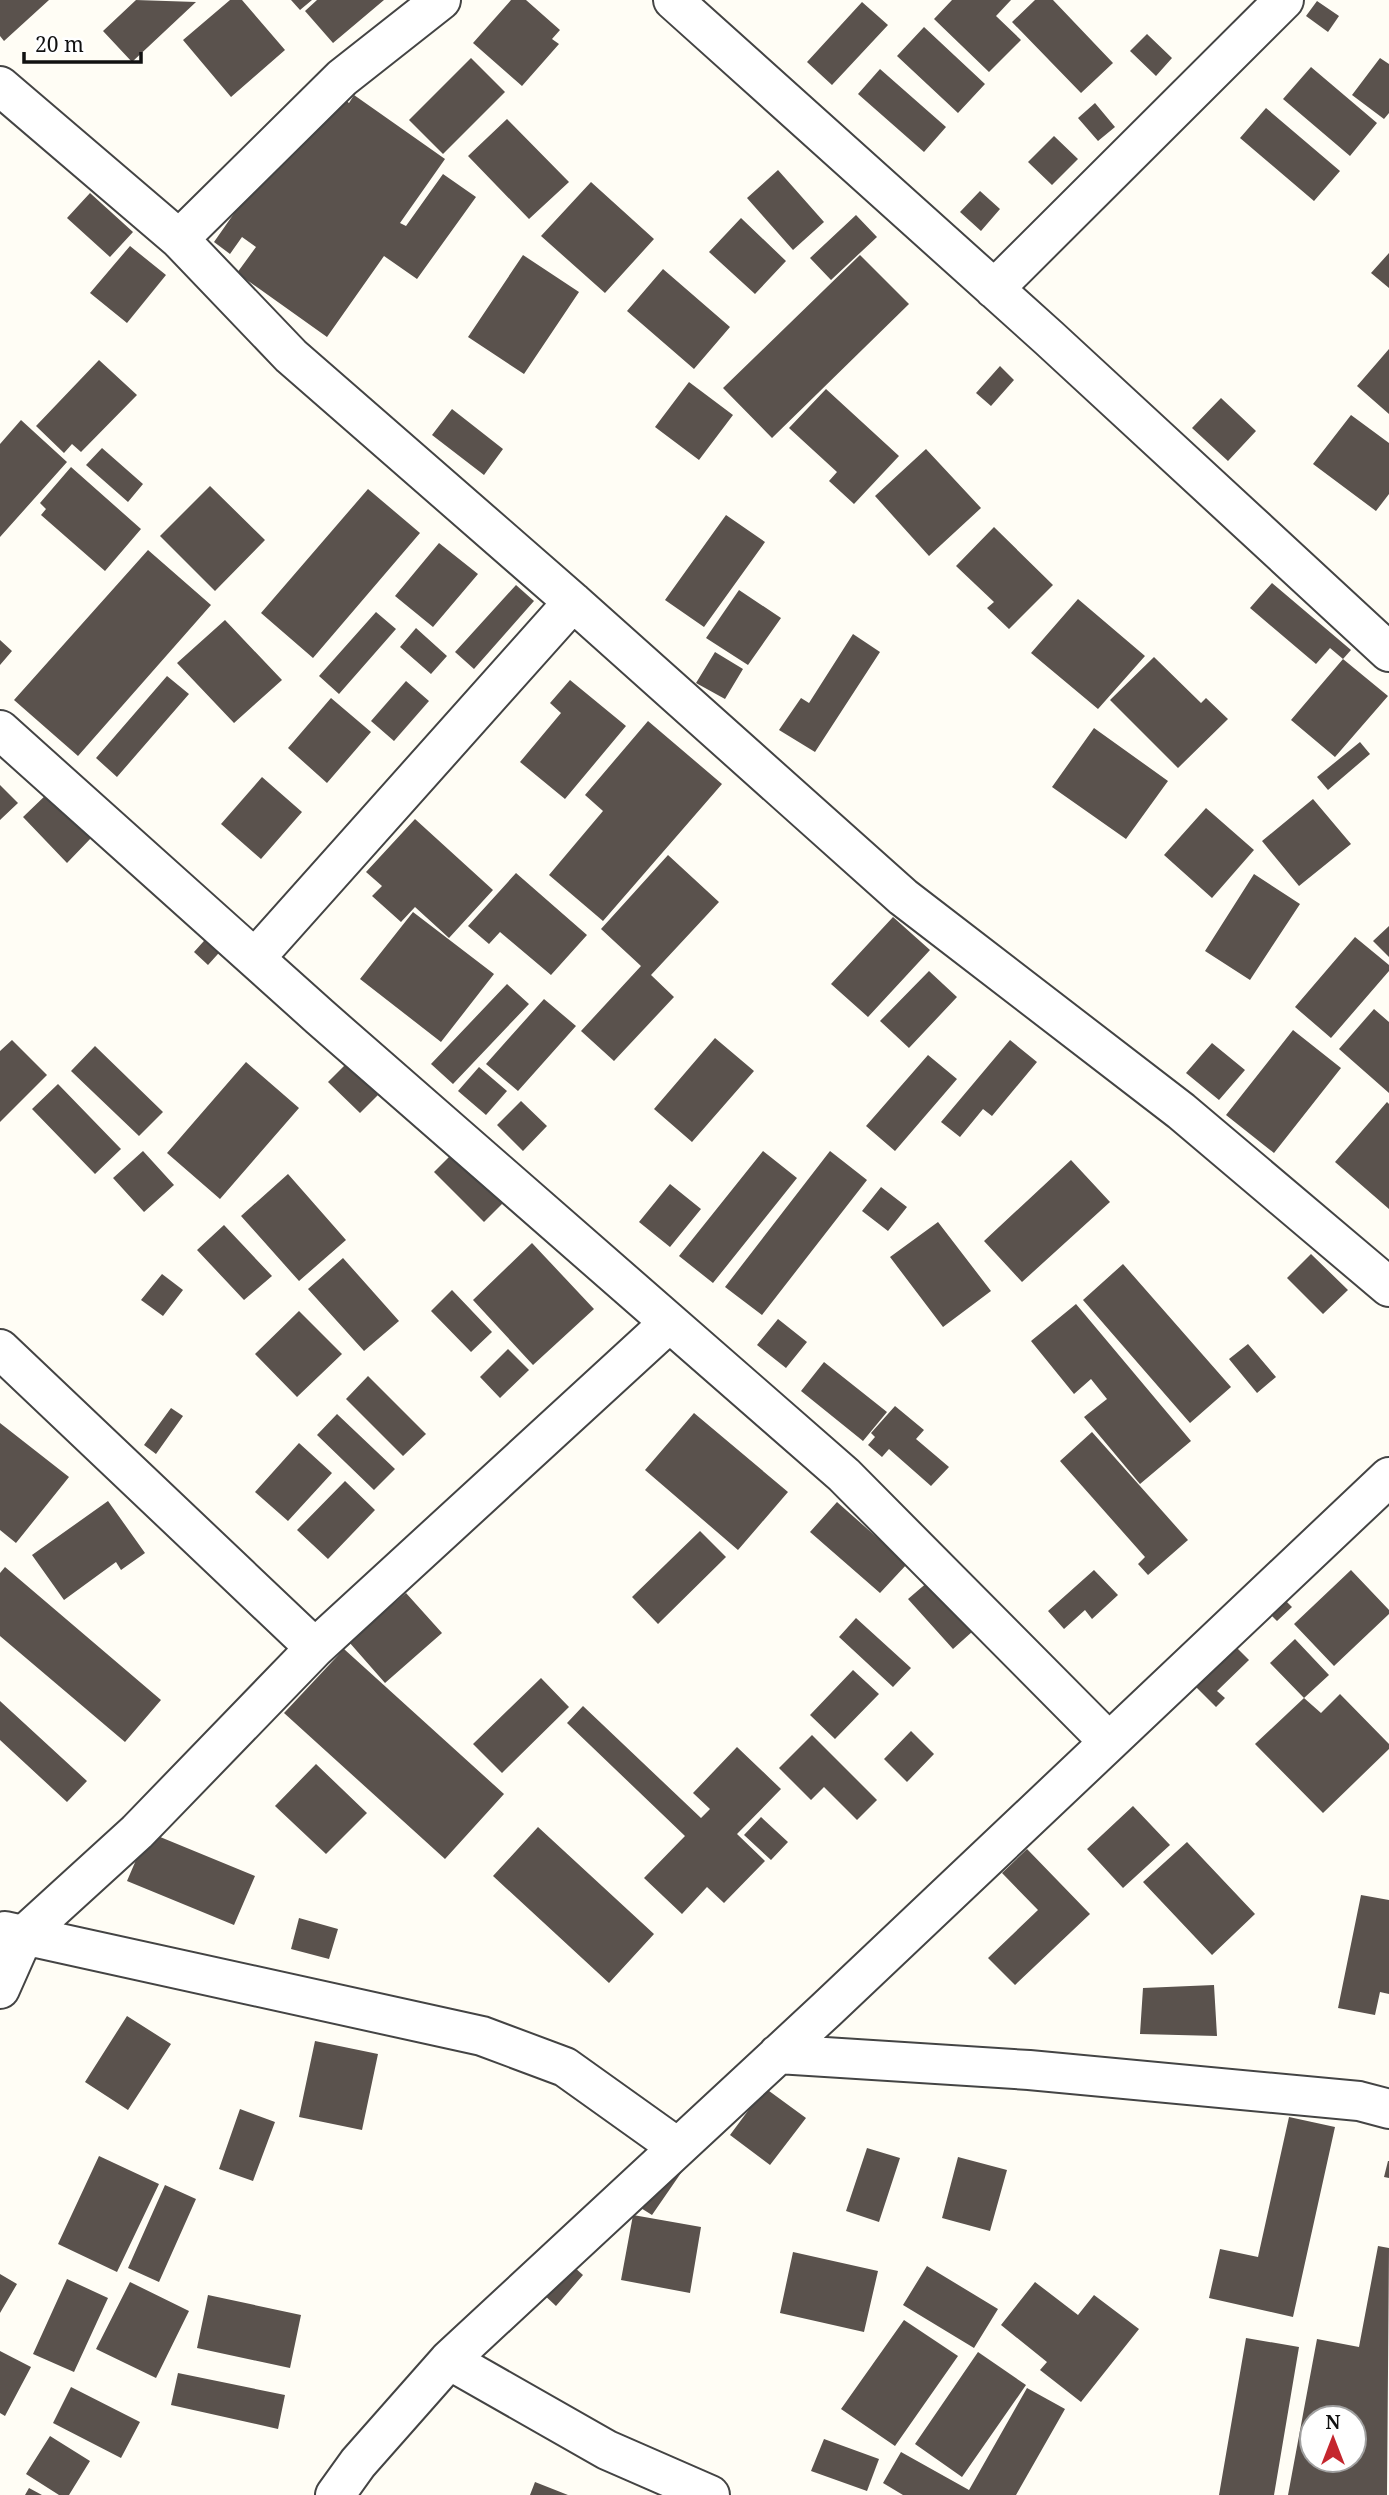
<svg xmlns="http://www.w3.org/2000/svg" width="1389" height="2495" font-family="'Noto Serif',serif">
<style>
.building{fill:#5a524d;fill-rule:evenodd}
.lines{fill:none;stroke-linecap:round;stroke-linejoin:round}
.minor-casing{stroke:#444;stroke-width:42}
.minor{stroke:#fff;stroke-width:38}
</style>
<rect width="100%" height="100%" fill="#fffdf5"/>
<path class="building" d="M0 0H49L4 41 0 36Z
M136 0 196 2 132 62 103 31Z
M230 0H242L285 50 231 97 183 40Z
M291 0H312L300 10Z
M317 0H384L333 43 305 11Z
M511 0H526L560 30 552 39 559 44 522 86 473 43Z
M952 0H1011L996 16 1021 40 989 72 934 19Z
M1035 0H1053L1113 63 1081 93 1012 22Z
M1317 1 1339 16 1328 32 1306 16Z
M862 2 888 25 832 85 807 62Z
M924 27 985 84 958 113 897 56Z
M1147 34 1172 58 1156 76 1130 51Z
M471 58 505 92 443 154 409 120Z
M1380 58 1389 64V113L1384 119 1352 95Z
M1311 67 1377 123 1350 156 1283 99Z
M880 69 946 127 924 152 858 94Z
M335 92 349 103 354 95 445 159 400 223 406 226 443 174 476 197 417 279 384 256 327 337 237 273 256 247 242 237 230 254 214 242 277 152 287 159Z
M1095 103 1115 127 1098 141 1078 118Z
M1266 108 1340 171 1314 201 1240 138Z
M507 119 569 182 529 219 468 156Z
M1054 136 1078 159 1052 185 1028 162Z
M778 170 824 222 793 250 747 198Z
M591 182 654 239 605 293 541 236Z
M980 191 1000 209 981 231 960 212Z
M90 193 133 232 110 257 67 218Z
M856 215 877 237 831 280 810 258Z
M741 218 786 261 755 294 709 252Z
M130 246 166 275 127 323 90 293Z
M1389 253V288L1371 273Z
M523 255 579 292 524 374 468 337Z
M860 255 909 304 772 438 723 388Z
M663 269 730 327 694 369 627 311Z
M1389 349V414L1357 386Z
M99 360 137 395 81 452 72 444 64 453 36 426Z
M1000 366 1014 380 991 406 976 393Z
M689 382 733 415 699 460 655 427Z
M826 389 899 456 854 504 829 481 837 472 789 428Z
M1221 398 1256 431 1228 461 1192 428Z
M452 409 503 449 484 475 432 435Z
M1351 415 1389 443V494L1376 511 1313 464Z
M21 420 67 462 0 537V444Z
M102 448 143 484 128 502 86 465Z
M926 449 981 508 929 556 875 496Z
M71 467 141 529 105 571 41 515 46 509 40 503Z
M210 486 265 540 215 591 160 536Z
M368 489 420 533 313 658 261 613Z
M726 515 765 542 704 627 665 600Z
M994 527 1053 585 1009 629 987 608 994 602 956 566Z
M439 543 478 574 433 627 395 596Z
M148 550 211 605 78 756 14 700Z
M1272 583 1351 650 1343 659 1330 648 1316 664 1250 608Z
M516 585 534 601 474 669 455 652Z
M739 590 781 618 748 665 706 638Z
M1078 599 1145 656 1098 709 1031 653Z
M376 612 396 629 339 694 319 676Z
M225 620 282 680 234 723 177 663Z
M416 628 447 656 431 674 400 647Z
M853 634 880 652 815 752 779 730 801 698 809 703Z
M0 640 12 651 0 665Z
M715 652 743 669 725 699 696 683Z
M1154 657 1201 703 1206 698 1228 719 1178 768 1110 700Z
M1343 659 1388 696 1335 757 1291 720Z
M167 676 189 694 117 777 96 758Z
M570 680 626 726 565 799 520 762 561 713 550 703Z
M406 681 429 701 394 741 371 721Z
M331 698 371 732 327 783 288 748Z
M648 721 722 784 603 921 549 875 603 811 585 795Z
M1094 728 1168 781 1126 839 1052 787Z
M1360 742 1370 754 1328 790 1317 777Z
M262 777 302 812 261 859 221 824Z
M0 785 18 803 0 820Z
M49 792 92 837 67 863 23 817Z
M1313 799 1351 844 1299 886 1262 841Z
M1206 808 1254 850 1212 898 1164 855Z
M415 819 493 890 449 938 415 907 401 922 372 896 382 886 366 872Z
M668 855 719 902 651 975 674 997 614 1061 581 1031 641 966 601 929Z
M516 873 587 935 551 975 500 932 489 944 468 926Z
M1254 874 1300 904 1250 980 1205 951Z
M413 912 494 974 441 1042 360 979Z
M893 917 930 950 868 1017 831 984Z
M1389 926V957L1373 941Z
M212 932 226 945 208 965 194 952Z
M1355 937 1389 965V971L1331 1038 1295 1007Z
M929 971 957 997 909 1048 880 1021Z
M507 984 529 1004 453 1084 431 1064Z
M544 999 576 1026 518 1091 486 1064Z
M1374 1009 1389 1022V1093L1339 1049Z
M1293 1030 1341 1068 1274 1153 1226 1115Z
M715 1038 754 1071 692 1142 654 1109Z
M12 1040 47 1075 0 1122V1051Z
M1010 1040 1037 1062 992 1116 983 1109 960 1137 941 1122Z
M1212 1043 1245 1070 1219 1100 1186 1073Z
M95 1046 163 1112 139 1136 71 1071Z
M928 1055 957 1079 895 1151 866 1126Z
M246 1062 299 1108 220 1199 167 1153Z
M348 1062 380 1093 360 1113 328 1082Z
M479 1067 507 1091 486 1115 458 1091Z
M58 1084 121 1149 95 1174 32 1109Z
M521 1101 547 1126 523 1151 497 1125Z
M1387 1102 1389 1104V1209L1335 1162Z
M143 1151 174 1185 144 1212 113 1178Z
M763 1151 797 1178 713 1283 679 1256Z
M830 1151 867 1180 762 1315 725 1287Z
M453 1153 503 1203 484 1222 434 1172Z
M1071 1160 1110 1202 1022 1282 984 1241Z
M288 1174 346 1240 299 1281 241 1216Z
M670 1184 701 1209 670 1247 639 1222Z
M881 1187 907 1207 888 1231 862 1211Z
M938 1222 991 1291 943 1327 890 1257Z
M224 1225 272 1276 244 1300 197 1250Z
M532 1243 594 1309 533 1365 473 1300Z
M1311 1254 1348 1290 1323 1314 1287 1278Z
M343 1258 399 1321 364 1351 308 1289Z
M1123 1264 1231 1387 1190 1423 1083 1300Z
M162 1274 183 1290 163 1316 141 1300Z
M452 1290 492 1332 471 1352 431 1311Z
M1076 1304 1191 1441 1140 1484 1084 1417 1107 1399 1091 1379 1074 1394 1031 1341Z
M299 1311 342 1354 297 1397 255 1354Z
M778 1319 807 1342 786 1368 757 1345Z
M1248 1344 1276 1377 1257 1393 1229 1359Z
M508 1349 529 1370 500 1398 480 1377Z
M824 1362 887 1412 863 1441 801 1391Z
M368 1376 426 1434 403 1456 346 1399Z
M895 1406 924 1430 916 1439 949 1467 931 1486 889 1449 882 1457 868 1445 875 1437 871 1433Z
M171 1408 183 1416 156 1454 144 1445Z
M694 1413 788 1492 738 1550 645 1470Z
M337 1414 395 1469 374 1490 317 1435Z
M0 1423 69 1477 16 1543 0 1530Z
M1092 1432 1188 1540 1148 1575 1138 1564 1145 1557 1060 1461Z
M299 1443 332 1473 288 1521 255 1492Z
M345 1481 375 1510 328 1559 297 1530Z
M108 1501 145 1553 121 1570 116 1562 64 1600 32 1555Z
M837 1502 907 1564 880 1593 810 1532Z
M700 1531 726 1557 658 1624 632 1597Z
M5 1567 161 1700 125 1742 0 1636V1573Z
M1094 1570 1118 1595 1092 1619 1085 1610 1064 1629 1048 1611Z
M1351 1570 1389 1610V1614L1334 1666 1294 1624Z
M929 1581 973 1631 953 1649 908 1599Z
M1277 1592 1292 1607 1277 1621 1263 1607Z
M406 1593 442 1633 385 1683 349 1642Z
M856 1618 911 1668 893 1687 839 1637Z
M1227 1638 1249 1660 1217 1691 1225 1698 1216 1707 1187 1678Z
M1295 1639 1329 1675 1304 1698 1321 1713 1340 1694 1389 1744V1749L1323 1813 1255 1744 1304 1698 1270 1663Z
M344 1649 504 1794 445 1859 284 1713Z
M853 1670 879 1694 835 1739 810 1715Z
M541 1678 569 1707 502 1773 473 1744Z
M0 1701 87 1781 67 1802 0 1740Z
M583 1706 701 1818 710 1809 693 1793 737 1747 781 1789 737 1834 765 1861 724 1903 707 1887 682 1914 644 1878 685 1836 567 1723Z
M911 1731 934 1754 907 1782 884 1759Z
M812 1735 877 1800 857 1820 824 1787 811 1800 779 1768Z
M316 1764 367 1813 326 1854 275 1806Z
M1133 1806 1170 1845 1123 1888 1087 1849Z
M761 1817 788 1842 771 1860 744 1835Z
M538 1827 654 1934 609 1983 493 1876Z
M148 1832 255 1876 234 1925 127 1881Z
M1187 1842 1255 1914 1212 1955 1143 1882Z
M1027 1849 1090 1914 1015 1985 988 1958 1038 1910 1002 1873Z
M1361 1895 1389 1900V1994L1380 1992 1375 2015 1338 2008Z
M299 1918 338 1929 329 1959 291 1949Z
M1214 1985 1217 2036 1140 2034 1143 1988Z
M127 2016 171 2044 128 2110 85 2082Z
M315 2041 378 2054 362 2130 299 2117Z
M765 2088 806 2118 770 2165 730 2135Z
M240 2109 275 2122 253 2181 219 2169Z
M1289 2117 1335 2127 1293 2317 1209 2298 1220 2249 1258 2257Z
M701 2144 652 2215 628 2200Z
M867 2148 900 2158 879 2222 846 2211Z
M99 2156 159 2184 117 2272 58 2244Z
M958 2157 1007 2170 990 2231 942 2218Z
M1388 2161H1389V2178L1384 2177Z
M165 2185 196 2199 159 2282 128 2268Z
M633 2215 701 2227 690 2293 621 2280Z
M1378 2246 1389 2248 1387 2495H1288L1317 2339 1359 2347ZM1312 2418H1354V2460H1312Z
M554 2249 583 2275 556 2306 527 2279Z
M793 2252 878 2271 864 2332 780 2313Z
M927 2266 998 2309 974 2348 903 2305Z
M0 2274 17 2284 0 2313Z
M67 2279 108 2298 74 2372 33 2354Z
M130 2282 189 2311 156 2378 96 2349Z
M1035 2282 1078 2315 1094 2295 1139 2329 1081 2402 1040 2370 1047 2362 1001 2325Z
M208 2295 301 2315 290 2368 197 2348Z
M904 2320 958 2356 895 2446 841 2409Z
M1246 2338 1299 2347 1274 2495H1219Z
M0 2351 31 2367 5 2416 0 2413Z
M978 2352 1026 2385 962 2477 915 2444Z
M178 2373 285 2395 278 2429 171 2405Z
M71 2387 140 2422 121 2458 53 2423Z
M1027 2388 1065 2409 1016 2495H903L883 2483 901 2452 969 2490Z
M50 2436 90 2461 69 2495H59L26 2474Z
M824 2439 879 2459 867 2491 811 2471Z
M535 2482 568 2495H530Z
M29 2488 42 2495H25Z"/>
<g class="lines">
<defs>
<path id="minor" d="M673 0 1049 338 1389 652
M0 86 179 239 291 356 573 602 903 897 1181 1111 1389 1287
M179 239 342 78 441 0
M994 289 1284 0
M0 730 320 1017 844 1475 1109 1742
M256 957 573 602
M0 1349 315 1648
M5 1931 482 2036 565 2067 677 2147
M0 1989 24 1935 137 1832 315 1648 669 1323
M778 2054 1029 2070 1359 2101 1389 2109
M449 2360 607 2450 710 2495
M335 2495 358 2463 449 2360 826 2010 1389 1477"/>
</defs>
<use href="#minor" class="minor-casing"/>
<use href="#minor" class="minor"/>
</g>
<g transform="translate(1333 2439)"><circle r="33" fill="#ffffff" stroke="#a0a0a0" stroke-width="2"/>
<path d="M0-5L12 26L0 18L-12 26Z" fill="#c4262e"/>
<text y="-10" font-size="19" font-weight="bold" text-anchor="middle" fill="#111111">N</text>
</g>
<path d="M24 52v10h117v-10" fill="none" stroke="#111111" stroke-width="3.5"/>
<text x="35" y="52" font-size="21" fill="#111111" stroke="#ffffff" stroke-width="5" paint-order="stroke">20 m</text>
</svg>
